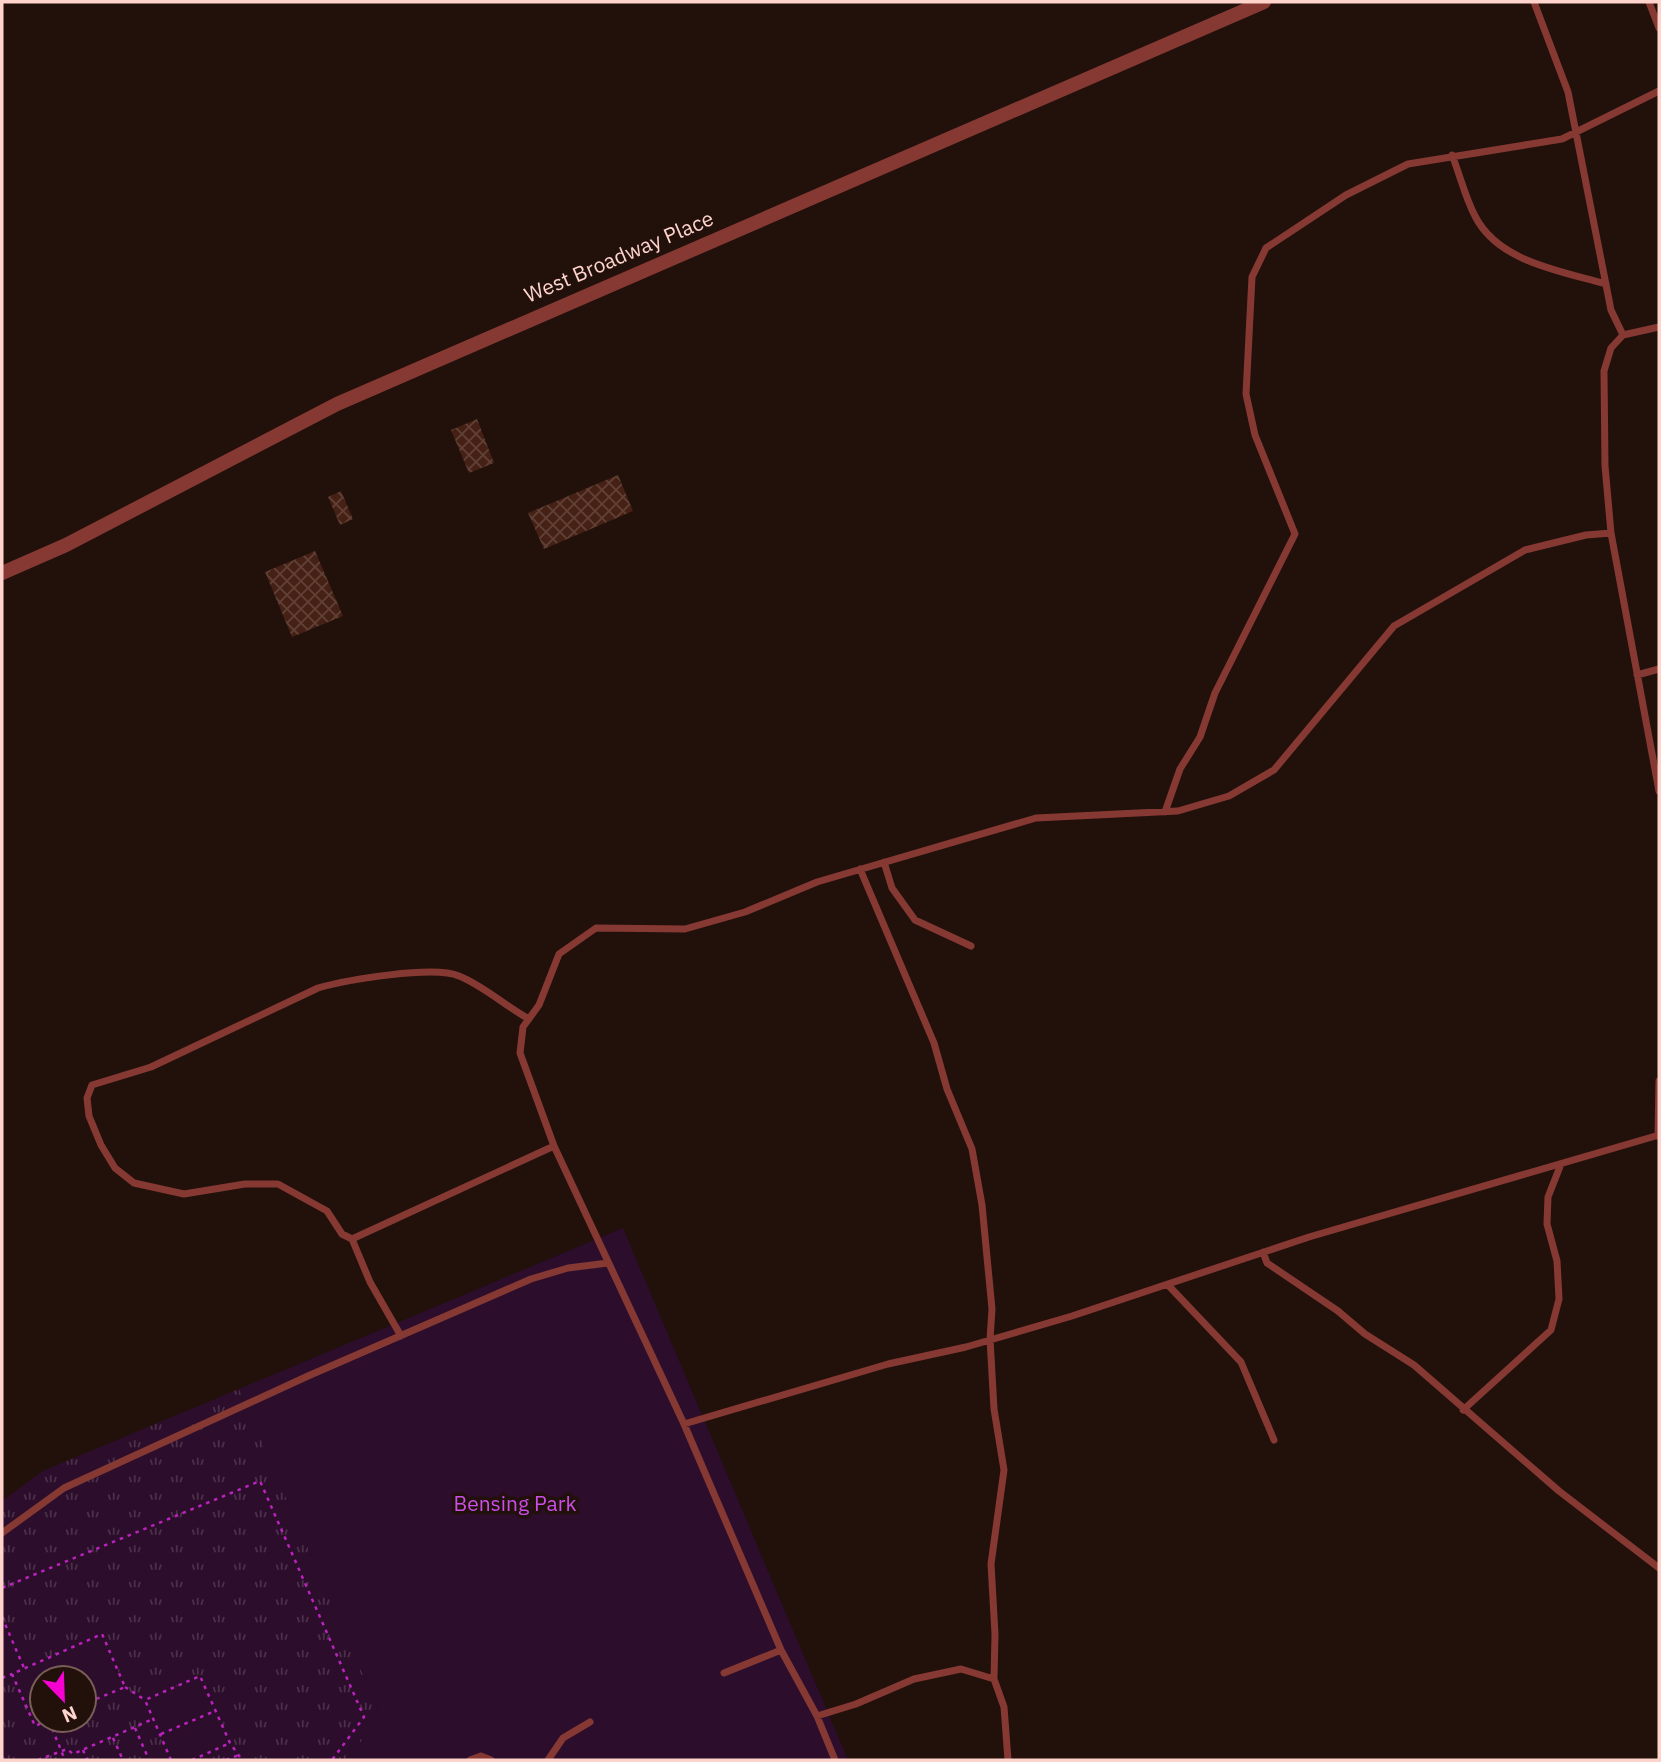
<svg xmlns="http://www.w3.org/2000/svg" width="1661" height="1762" font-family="'IBM Plex Sans',sans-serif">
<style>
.grass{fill:url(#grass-tufts);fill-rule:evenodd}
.green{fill:#2c0e2c}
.building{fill:url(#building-cross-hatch)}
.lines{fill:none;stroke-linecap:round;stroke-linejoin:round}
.path{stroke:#bb22bd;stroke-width:2.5;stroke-dasharray:3.5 5;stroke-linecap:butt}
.lane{stroke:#863932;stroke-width:7}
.street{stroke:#863932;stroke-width:14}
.labels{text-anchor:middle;stroke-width:7;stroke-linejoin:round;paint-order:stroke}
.street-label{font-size:21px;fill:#ffd4cc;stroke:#22100b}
.park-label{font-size:21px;fill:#cb4dea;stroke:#22100b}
</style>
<defs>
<pattern id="grass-tufts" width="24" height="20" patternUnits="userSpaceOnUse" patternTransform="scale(1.75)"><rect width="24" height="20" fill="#2c0e2c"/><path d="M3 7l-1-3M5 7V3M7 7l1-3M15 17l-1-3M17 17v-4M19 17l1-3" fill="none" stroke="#4c3049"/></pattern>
<pattern id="building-cross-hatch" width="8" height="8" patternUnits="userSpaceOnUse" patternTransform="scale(1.75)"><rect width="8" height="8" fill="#452115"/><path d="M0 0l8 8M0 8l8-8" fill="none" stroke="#614036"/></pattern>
</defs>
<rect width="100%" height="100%" fill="#22100b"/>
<path class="grass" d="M239 1389 381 1716 347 1760H2V1501L43 1471ZM42 1678H84V1720H42Z"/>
<path class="green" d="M623 1228 848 1760H347L381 1716 239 1389Z
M2 1617 24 1668 102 1634 125 1687 84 1704V1678H42V1720H48L35 1726 12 1674 2 1678Z
M200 1676 230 1743 192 1760H171L145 1700Z"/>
<path class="building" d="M477 419 494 463 469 473 451 430Z
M618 475 633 511 544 549 528 513Z
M341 491 353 519 340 525 328 497Z
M315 551 343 616 292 637 265 572Z"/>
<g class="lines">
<path class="path" d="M2 1588 260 1481 364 1717 332 1760
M2 1617 24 1668
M2 1678 12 1674
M125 1687 145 1700
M48 1720 35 1726 12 1674 102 1634 125 1687 84 1704
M49 1721 65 1760
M135 1728 149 1760
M161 1734 215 1711
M113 1738 123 1760
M83 1750 87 1760
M38 1760 67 1749 73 1754 153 1719
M171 1760 145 1700 200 1676 230 1743 242 1760
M192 1760 230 1743
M226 1760 239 1755"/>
<path class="lane" d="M1534 2 1568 92 1611 310 1623 335
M1649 2 1659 28
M1452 155C1460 175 1465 197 1475 216 1498 262 1561 271 1606 284
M1659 327 1623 335 1611 348 1604 371 1605 466 1611 533 1659 791
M1637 675 1659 669
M1165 812 1180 769 1200 737 1215 693 1295 534 1255 435 1246 394 1252 277 1266 248 1346 195 1408 164 1562 139 1659 91
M884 862 892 888 915 920 971 946
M860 869 934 1043 947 1089 972 1149 982 1205 992 1309 990 1339 994 1409 1004 1470 991 1564 995 1634 994 1679 1004 1707 1008 1760
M529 1019C505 1006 484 986 459 976 434 965 346 980 318 988L151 1067 92 1085 87 1098 89 1116 101 1145 115 1168 134 1183 184 1194 245 1184H278L327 1211 342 1234 352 1239 554 1146
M1658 1136 1659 1081
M352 1239 370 1282 401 1336
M1263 1252 1267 1263 1338 1311 1365 1334 1414 1365 1559 1491 1659 1568
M1168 1285 1241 1362 1274 1440
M1463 1410 1551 1330 1559 1299 1557 1261 1547 1224 1548 1197 1561 1164
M684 1424 888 1364 966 1347 1072 1316 1309 1237 1659 1135
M2 1533 64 1488 308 1376 531 1279 568 1268 608 1263
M724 1673 781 1650
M817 1716 856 1704 914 1679 961 1669 994 1679
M470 1760 481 1756 491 1760
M548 1760 563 1738 590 1722
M835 1760 817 1716 781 1650 684 1424 554 1146 520 1053 523 1027 539 1005 559 954 596 928 685 929 745 912 817 882 1036 818 1178 811 1229 796 1274 770 1394 626 1525 550 1586 535 1611 533"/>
<path class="street" d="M2 573 66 545 337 404 1264 2"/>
</g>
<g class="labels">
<g class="street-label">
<text transform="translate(619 257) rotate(-23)" y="7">West Broadway Place</text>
</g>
<g class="park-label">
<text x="515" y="1511">Bensing Park</text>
</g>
</g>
<rect width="1661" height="1762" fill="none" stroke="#ffd4cc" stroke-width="7"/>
<g transform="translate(63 1699) rotate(157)"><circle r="33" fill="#22100b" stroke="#7a5e58" stroke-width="2"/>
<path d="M0-5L12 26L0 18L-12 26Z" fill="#f700d2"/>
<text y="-10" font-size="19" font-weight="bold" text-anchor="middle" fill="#ffd4cc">N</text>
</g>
</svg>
